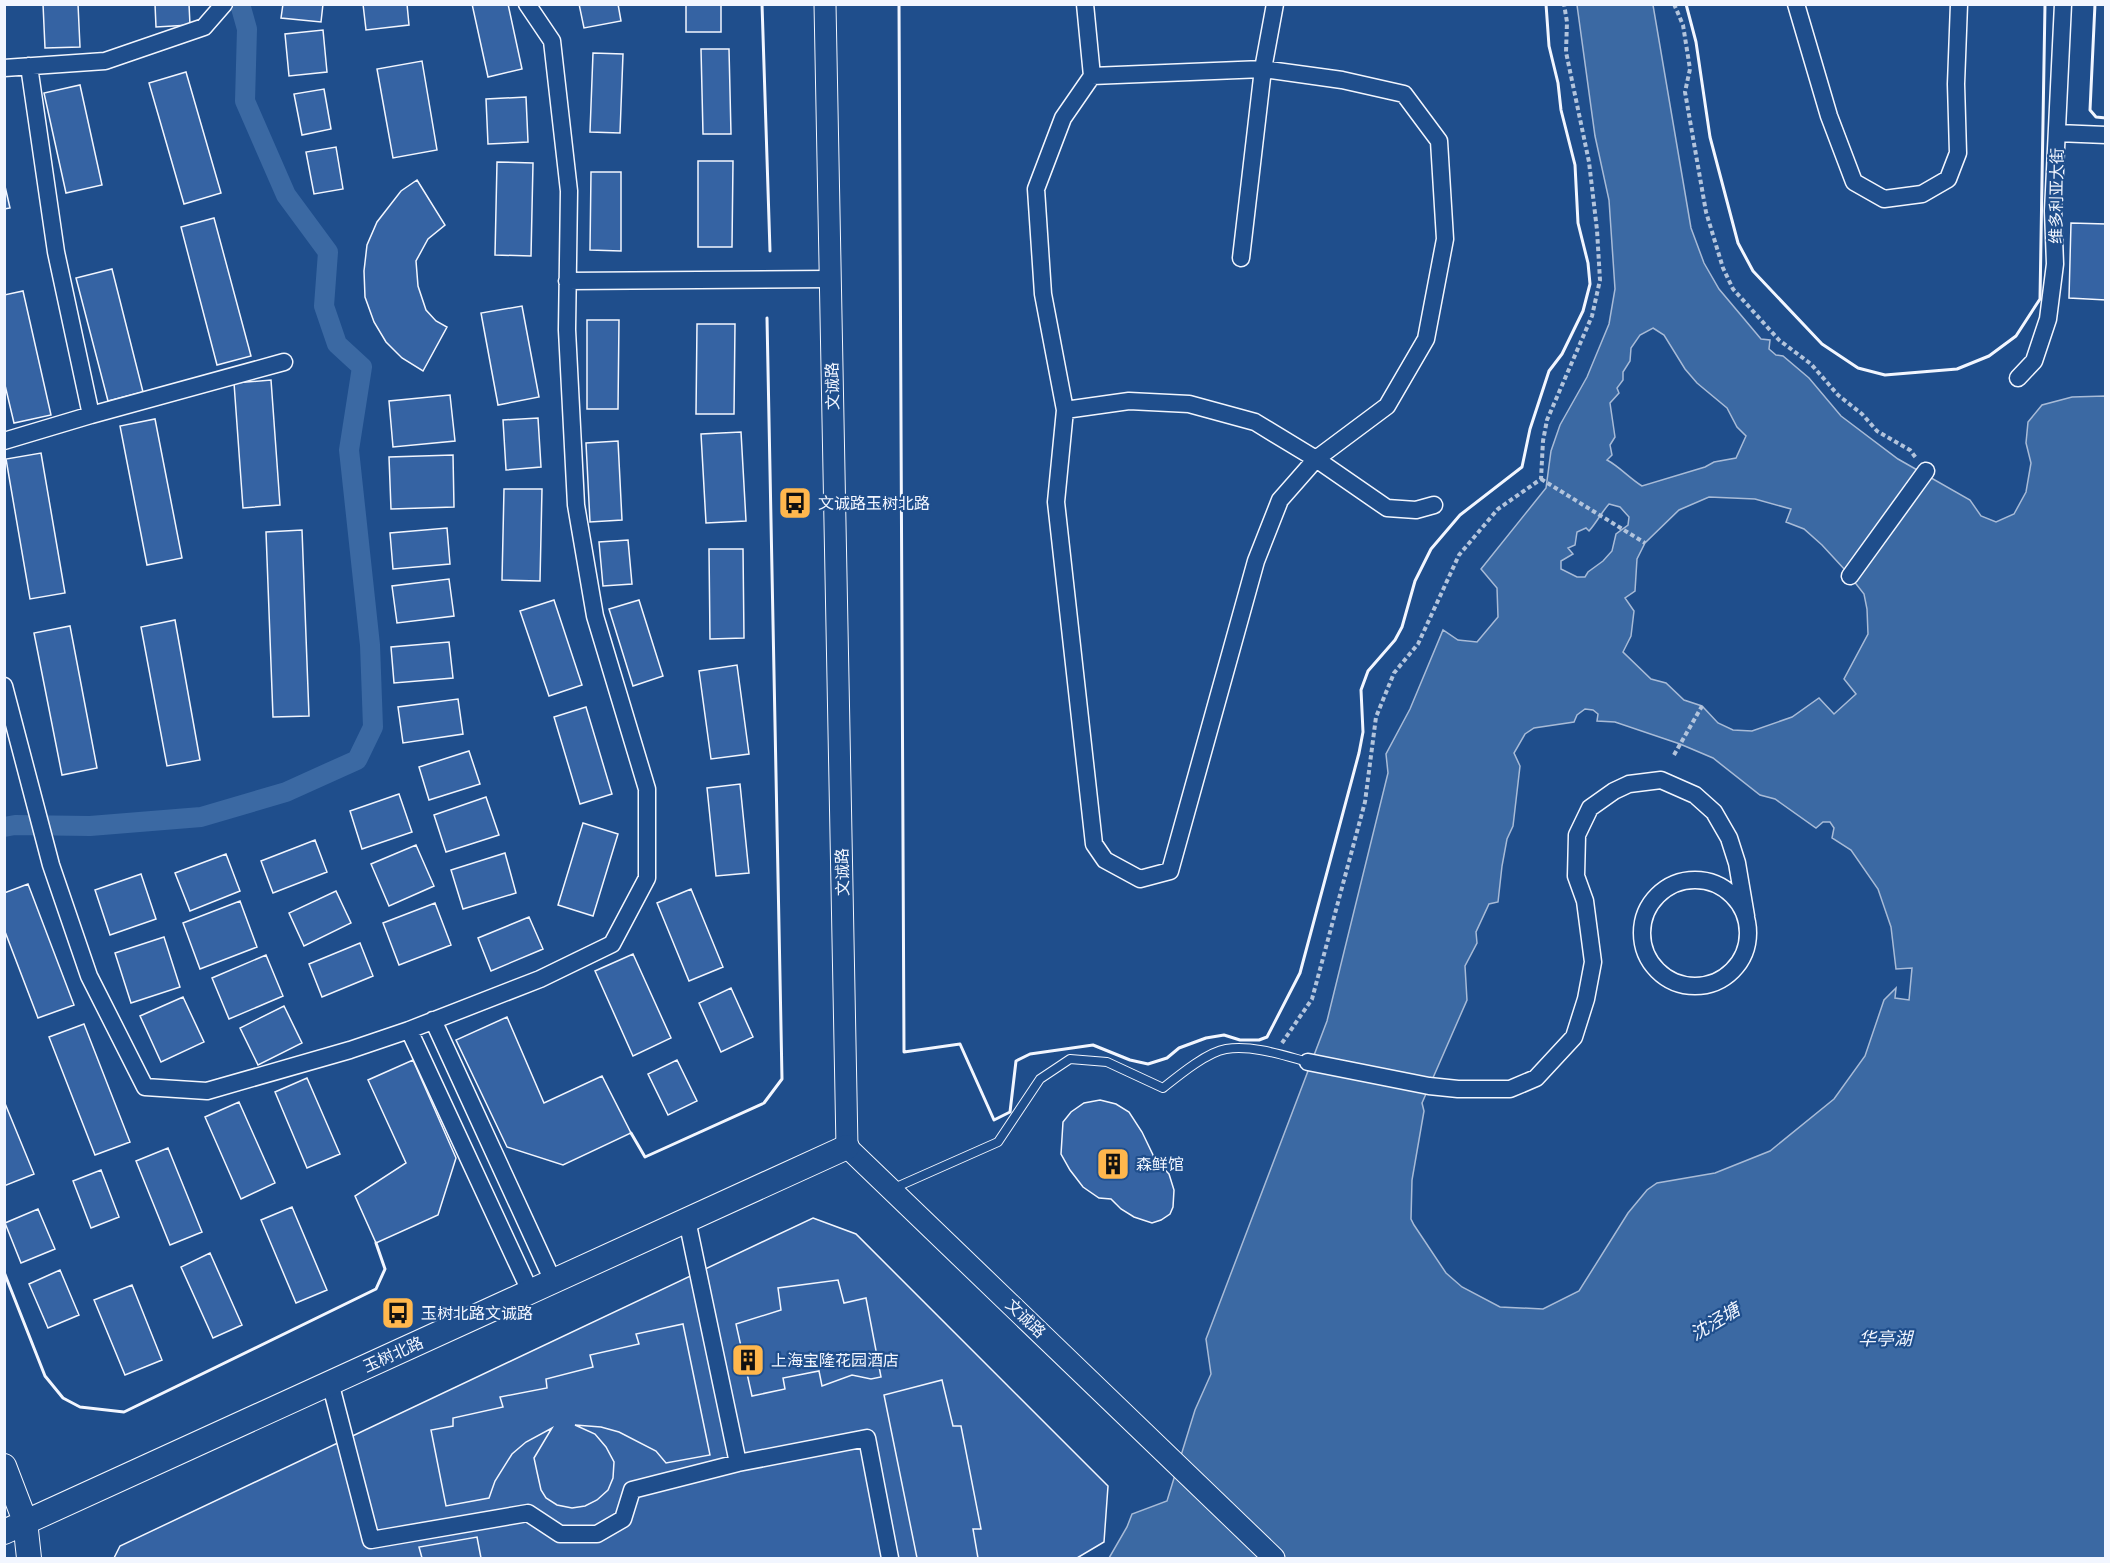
<svg xmlns="http://www.w3.org/2000/svg" width="2110" height="1563" font-family="'Public Sans','Noto Sans SC',sans-serif">
<style>
.water{fill:#3b69a3;stroke:#a8bbd7;stroke-width:1.5;fill-rule:evenodd}
.lines{fill:none;stroke-linecap:round;stroke-linejoin:round}
.canal{stroke:#3b69a3;stroke-width:20}
.building{fill:#3563a3;stroke:#f2f6ff;stroke-width:1.5}
.service-casing{stroke:#f2f6ff;stroke-width:10}
.minor-casing{stroke:#f2f6ff;stroke-width:19}
.tertiary-casing{stroke:#f2f6ff;stroke-width:23}
.secondary-casing{stroke:#f2f6ff;stroke-width:26}
.path{stroke:#b3c4dc;stroke-width:4;stroke-dasharray:4.5 3;stroke-linecap:butt}
.service{stroke:#1f4e8c;stroke-width:8}
.minor{stroke:#1f4e8c;stroke-width:16}
.tertiary{stroke:#1f4e8c;stroke-width:21}
.secondary{stroke:#1f4e8c;stroke-width:24}
.wall{stroke:#f2f6ff;stroke-width:3}
.labels{text-anchor:middle;stroke-width:4.5;stroke-linejoin:round;paint-order:stroke}
.street-label{font-size:16px;fill:#f2f6ff;stroke:#1f4e8c}
.poi-label{font-size:16px;fill:#f2f6ff;stroke:#1f4e8c;text-anchor:start}
.water-label{font-size:18px;font-style:italic;fill:#f2f6ff;stroke:#1f4e8c}
</style>
<rect width="100%" height="100%" fill="#1f4e8c"/>
<path class="water" d="M1577 5H1653L1691 228 1704 263 1719 289 1761 339 1770 340 1769 349 1776 355 1783 356 1809 378 1841 416 1898 459 1970 500 1981 516 1996 522 2014 514 2026 492 2031 463 2026 443 2028 422 2042 405 2072 397 2105 396V1558H1109L1127 1527 1132 1514 1167 1501 1195 1410 1211 1374 1206 1339 1327 1021 1388 773 1386 754 1410 709 1443 630 1458 640 1477 642 1498 617 1497 588 1481 569 1546 488 1551 451 1560 425 1587 377 1609 324 1615 289 1609 200 1595 136ZM1653 328 1664 335 1685 369 1697 383 1727 408 1737 427 1746 436 1736 458 1714 462 1705 467 1642 486C1629 478 1620 467 1607 460L1612 455 1610 445 1615 437 1610 403 1619 393 1617 388 1623 380V372L1630 361 1631 348 1640 335ZM1709 497 1755 499 1791 509 1786 522 1804 529 1822 545 1846 571 1864 594 1867 609 1868 634 1844 679 1856 694 1834 714 1819 698 1792 717 1752 731 1733 730 1718 723 1702 706 1684 700 1666 683 1651 679 1623 652 1631 636 1634 611 1625 598 1635 591 1637 559 1645 543 1679 510ZM1609 504 1620 507 1629 517 1628 525 1616 534 1612 551 1603 561 1588 572 1585 577H1577L1561 569V561L1573 554 1568 548 1575 545 1577 532 1586 528 1589 531C1597 522 1601 513 1609 504ZM1585 709 1593 710 1598 714 1597 721 1615 722 1680 744 1713 758 1760 795 1775 799 1816 828 1823 822H1830L1834 828 1832 838 1851 850 1878 889 1891 927 1896 969 1912 968 1909 1000 1895 998 1896 988 1884 1000 1865 1056 1834 1099 1770 1151 1715 1173 1657 1183 1647 1190 1628 1213 1579 1291 1543 1309 1500 1307 1462 1287 1446 1273 1414 1225 1411 1219 1412 1180 1424 1111 1422 1103 1467 1000 1465 966 1477 943 1476 932 1489 904 1498 902 1502 866 1507 839 1513 826 1520 766 1514 753 1525 734 1534 728 1574 722 1577 715Z"/>
<g class="lines">
<path class="canal" d="M4 827 15 825 90 826 201 817 286 792 357 760 373 727 370 645 349 450 362 367 337 344 324 306 328 252 286 195 245 101 247 29 240 4"/>
</g>
<path class="building" d="M43 4H78L80 47 45 48Z
M155 4H189L190 25 156 27Z
M283 4H323L321 22 281 18Z
M363 4H407L409 25 366 30Z
M472 4H508L522 69 488 77Z
M579 4H618L621 21 584 28Z
M686 4H721V32H686Z
M323 30 327 72 289 76 285 34Z
M701 49H729L731 134H703Z
M593 53 623 54 620 133 590 132Z
M422 61 437 150 393 158 377 69Z
M186 72 221 193 184 204 149 83Z
M80 85 102 185 66 193 44 93Z
M324 89 331 129 302 135 294 94Z
M526 97 528 142 488 144 486 99Z
M336 147 343 189 314 194 306 152Z
M698 161H733L732 247H698Z
M497 162 533 163 531 256 495 255Z
M591 172H621V251L590 250Z
M417 180 445 225 428 239 416 261 418 286 426 310 436 321 447 327 423 371 402 358 386 342 374 322 365 297 364 271 367 245 377 222 401 191Z
M4 182 10 208 4 209Z
M214 218 251 356 217 365 181 227Z
M2071 223 2106 224V300L2069 298Z
M112 269 143 392 108 401 76 278Z
M23 291 51 415 14 423 4 381V295Z
M522 306 539 397 498 405 481 313Z
M587 320H619L618 409H587Z
M697 324H735L734 414H696Z
M271 380 280 505 243 508 234 383Z
M450 395 455 441 393 447 389 401Z
M538 418 541 467 506 470 503 420Z
M155 419 182 558 147 565 120 426Z
M741 432 746 521 706 523 701 434Z
M618 441 622 520 590 522 586 443Z
M41 453 65 593 30 599 6 459Z
M453 455 454 507 391 509 389 457Z
M504 489H542L540 581 502 580Z
M447 528 450 564 393 569 390 533Z
M302 530 309 716 273 717 266 532Z
M628 540 632 584 603 586 599 542Z
M709 549H743L744 638 710 639Z
M449 579 454 616 397 623 392 586Z
M554 600 582 685 549 696 520 611Z
M639 600 663 676 633 686 609 609Z
M175 620 200 760 167 766 141 627Z
M70 626 97 768 62 775 34 633Z
M449 642 453 678 394 683 391 647Z
M737 665 749 754 711 759 699 671Z
M458 699 463 734 403 743 398 707Z
M586 707 612 794 580 804 554 717Z
M469 751 480 784 429 800 419 767Z
M740 784 749 873 716 876 707 788Z
M399 794 412 832 362 849 350 811Z
M486 797 499 835 446 852 434 815Z
M583 823 618 834 593 916 558 905Z
M315 840 327 872 273 893 261 861Z
M416 845 434 886 389 906 371 864Z
M505 853 516 893 463 909 451 870Z
M226 854 240 891 190 911 175 873Z
M141 874 156 919 110 935 95 890Z
M28 884 74 1005 38 1018 4 929V893Z
M691 889 723 967 689 981 657 903Z
M336 891 351 923 304 946 289 913Z
M240 901 257 947 200 969 183 923Z
M435 903 451 945 399 965 383 923Z
M529 917 543 949 491 971 478 938Z
M164 937 180 987 131 1003 115 953Z
M360 943 373 976 322 997 309 964Z
M633 954 671 1038 633 1056 595 971Z
M266 955 283 996 229 1019 212 978Z
M731 988 753 1037 721 1052 699 1003Z
M183 997 204 1042 161 1062 140 1016Z
M284 1006 302 1043 258 1065 240 1028Z
M507 1017 544 1103 602 1076 631 1133 563 1165 507 1147 456 1040Z
M84 1024 130 1142 95 1155 49 1037Z
M413 1060 456 1158 438 1215 376 1243 355 1196 406 1163 368 1080Z
M677 1060 697 1101 668 1115 648 1074Z
M307 1078 340 1154 307 1168 275 1092Z
M1100 1100 1116 1104 1129 1112 1142 1132 1155 1159 1169 1174 1174 1190 1173 1207 1170 1214 1161 1220 1152 1223 1134 1217 1121 1209 1111 1199 1099 1198 1083 1187 1070 1170 1061 1154 1063 1122 1071 1112 1084 1103Z
M4 1101 34 1174 4 1186Z
M239 1102 275 1183 241 1199 205 1117Z
M168 1148 202 1232 170 1245 136 1161Z
M101 1170 119 1217 91 1228 73 1181Z
M292 1207 327 1290 296 1303 261 1220Z
M38 1209 55 1249 21 1263 5 1223Z
M813 1218 856 1234 1108 1486 1104 1542 1077 1558H114L120 1546Z
M210 1253 242 1325 213 1338 181 1267Z
M60 1270 79 1315 48 1328 29 1284Z
M838 1280 844 1303 866 1298 881 1377 871 1379 852 1375 822 1386 819 1371 783 1378 785 1389 752 1396 736 1324 781 1310 778 1288Z
M132 1285 162 1360 125 1375 94 1300Z
M683 1324 710 1455 666 1463 656 1451 619 1432 601 1427 575 1425 595 1434 606 1447 614 1462 613 1478 608 1490 597 1500 585 1506 572 1508 557 1505 546 1498 541 1490 537 1472 534 1458 552 1428 526 1442 512 1454 495 1481 489 1498 446 1506 431 1430 453 1426V1418L503 1407 500 1397 547 1388 546 1379 593 1367 590 1355 639 1344 636 1334Z
M942 1380 953 1426H961L981 1529H973L978 1558H917L884 1395Z
M477 1537 481 1558H422L419 1547Z"/>
<g class="lines">
<defs>
<path id="service" d="M892 1189 998 1142 1040 1079 1070 1059 1107 1062 1163 1088C1178 1076 1207 1052 1226 1049 1253 1045 1282 1055 1308 1062"/>
<path id="minor" d="M1085 4 1092 76
M1796 4 1829 116 1854 182 1884 199 1922 194 1948 179 1958 153 1956 84 1959 4
M29 66 56 252 91 415
M4 68 105 61 204 27 224 4
M1263 69 1342 80 1404 94 1439 141 1445 239 1426 339 1387 406 1316 459 1280 500 1256 561 1170 871 1140 879 1105 860 1094 844 1056 502 1065 410 1043 294 1036 189 1063 118 1092 76Z
M2057 133 2106 135
M1241 258 1263 69 1275 4
M567 281 830 279
M2018 378 2034 361 2048 319 2055 264 2053 211 2063 4
M1065 410 1129 401 1189 404 1255 422 1316 459 1387 508 1416 510 1434 505
M4 441 91 415 284 362
M1850 576 1926 471
M4 686 51 865 89 976 145 1087 207 1091 350 1050 409 1030 530 1291
M1642 933a53 53 0 1 1 106 0a53 53 0 1 1-106 0Z
M433 1020 553 1281
M409 1030 540 979 612 944 647 878V789L595 616 576 505 567 330 569 191 552 41 527 4
M1308 1062 1429 1086 1458 1089H1510L1536 1078 1574 1037 1586 999 1593 962 1585 901 1576 876 1577 835 1590 808 1614 791 1629 784 1661 780 1695 795 1714 812 1729 838 1737 863 1746 916
M687 1220 738 1463
M330 1382 371 1540 528 1513 560 1534H597L623 1519 632 1490 738 1463 867 1438 890 1558"/>
<path id="tertiary" d="M825 4 847 1147 1274 1558"/>
<path id="secondary" d="M4 1466 25 1521 29 1558
M4 1532 847 1147"/>
</defs>
<use href="#service" class="service-casing"/>
<use href="#minor" class="minor-casing"/>
<use href="#tertiary" class="tertiary-casing"/>
<use href="#secondary" class="secondary-casing"/>
<path class="path" d="M1674 4 1683 25 1690 69 1685 92 1706 212 1723 268 1733 289 1779 340 1811 364 1838 395 1862 414 1877 431 1910 450 1916 458
M1541 479 1645 543
M1674 755 1702 706
M1282 1043 1312 999 1365 802 1376 717 1394 673 1418 644 1459 555 1498 509 1541 479 1543 441 1547 420 1592 316 1600 280 1597 230 1589 162 1566 52 1567 22 1564 4"/>
<use href="#service" class="service"/>
<use href="#minor" class="minor"/>
<use href="#tertiary" class="tertiary"/>
<use href="#secondary" class="secondary"/>
<path class="wall" d="M762 4 770 251
M899 4 904 1052 960 1044 994 1120 1010 1112 1016 1061 1030 1054 1093 1045 1130 1060 1148 1064 1167 1058 1179 1048 1206 1038 1224 1035 1240 1040H1259L1267 1037 1300 973 1359 753 1363 732 1361 690 1368 671 1395 640 1402 627 1415 581 1431 549 1460 515 1522 467 1530 429 1549 371 1562 354 1583 311 1590 284 1588 263 1578 223 1575 165 1561 110 1558 83 1549 46 1546 4
M1686 4 1696 42 1710 137 1738 243 1753 271 1822 344 1858 368 1885 375 1957 369 1989 356 2016 336 2040 299 2045 4
M2095 4 2090 110 2096 117 2106 118
M631 1133 645 1157 764 1103 782 1079 767 318
M4 1272 45 1376 63 1398 80 1407 124 1412 376 1289 385 1269 376 1243"/>
</g>
<defs>
<symbol id="bus-square" viewBox="-11 -11 22 22"><rect x="-9" y="-9" width="18" height="18" rx="4" fill="#ffb74d" stroke="#1f4e8c"/><path d="M-5-6H5V4H4V6H2V4H-2V6H-4V4H-5ZM-3.5-4V0h7V-4ZM-3.5 1.2v1.5H-2V1.2ZM2 1.2v1.5H3.5V1.2Z" fill="#111"/></symbol>
<symbol id="building-square" viewBox="-11 -11 22 22"><rect x="-9" y="-9" width="18" height="18" rx="4" fill="#ffb74d" stroke="#1f4e8c"/><path d="M-4-6H4V6H1V3H-1V6H-4ZM-2.5-4.3h1.7v1.8h-1.7ZM.8-4.3h1.7v1.8H.8ZM-2.5-1h1.7V.8h-1.7ZM.8-1h1.7V.8H.8Z" fill="#111"/></symbol>
</defs>
<g fill-rule="evenodd">
<use href="#bus-square" x="776" y="484" width="38" height="38"/>
<use href="#building-square" x="1094" y="1145" width="38" height="38"/>
<use href="#bus-square" x="379" y="1294" width="38" height="38"/>
<use href="#building-square" x="729" y="1341" width="38" height="38"/>
</g>
<g class="labels">
<g class="street-label">
<text transform="translate(2056 196) rotate(-89)" y="6">维多利亚大街</text>
<text transform="translate(832 386) rotate(-91)" y="6">文诚路</text>
<text transform="translate(842 872) rotate(-91)" y="6">文诚路</text>
<text transform="translate(1026 1318) rotate(44)" y="6">文诚路</text>
<text transform="translate(393 1354) rotate(-24)" y="6">玉树北路</text>
</g>
<g class="poi-label">
<text x="818" y="509">文诚路玉树北路</text>
<text x="1136" y="1170">森鲜馆</text>
<text x="421" y="1319">玉树北路文诚路</text>
<text x="771" y="1366">上海宝隆花园酒店</text>
</g>
<g class="water-label">
<text transform="translate(1715 1322) rotate(-31)" y="6">沈泾塘</text>
<text x="1885" y="1345">华亭湖</text>
</g>
</g>
<rect width="2110" height="1563" fill="none" stroke="#f2f6ff" stroke-width="12"/>
</svg>
